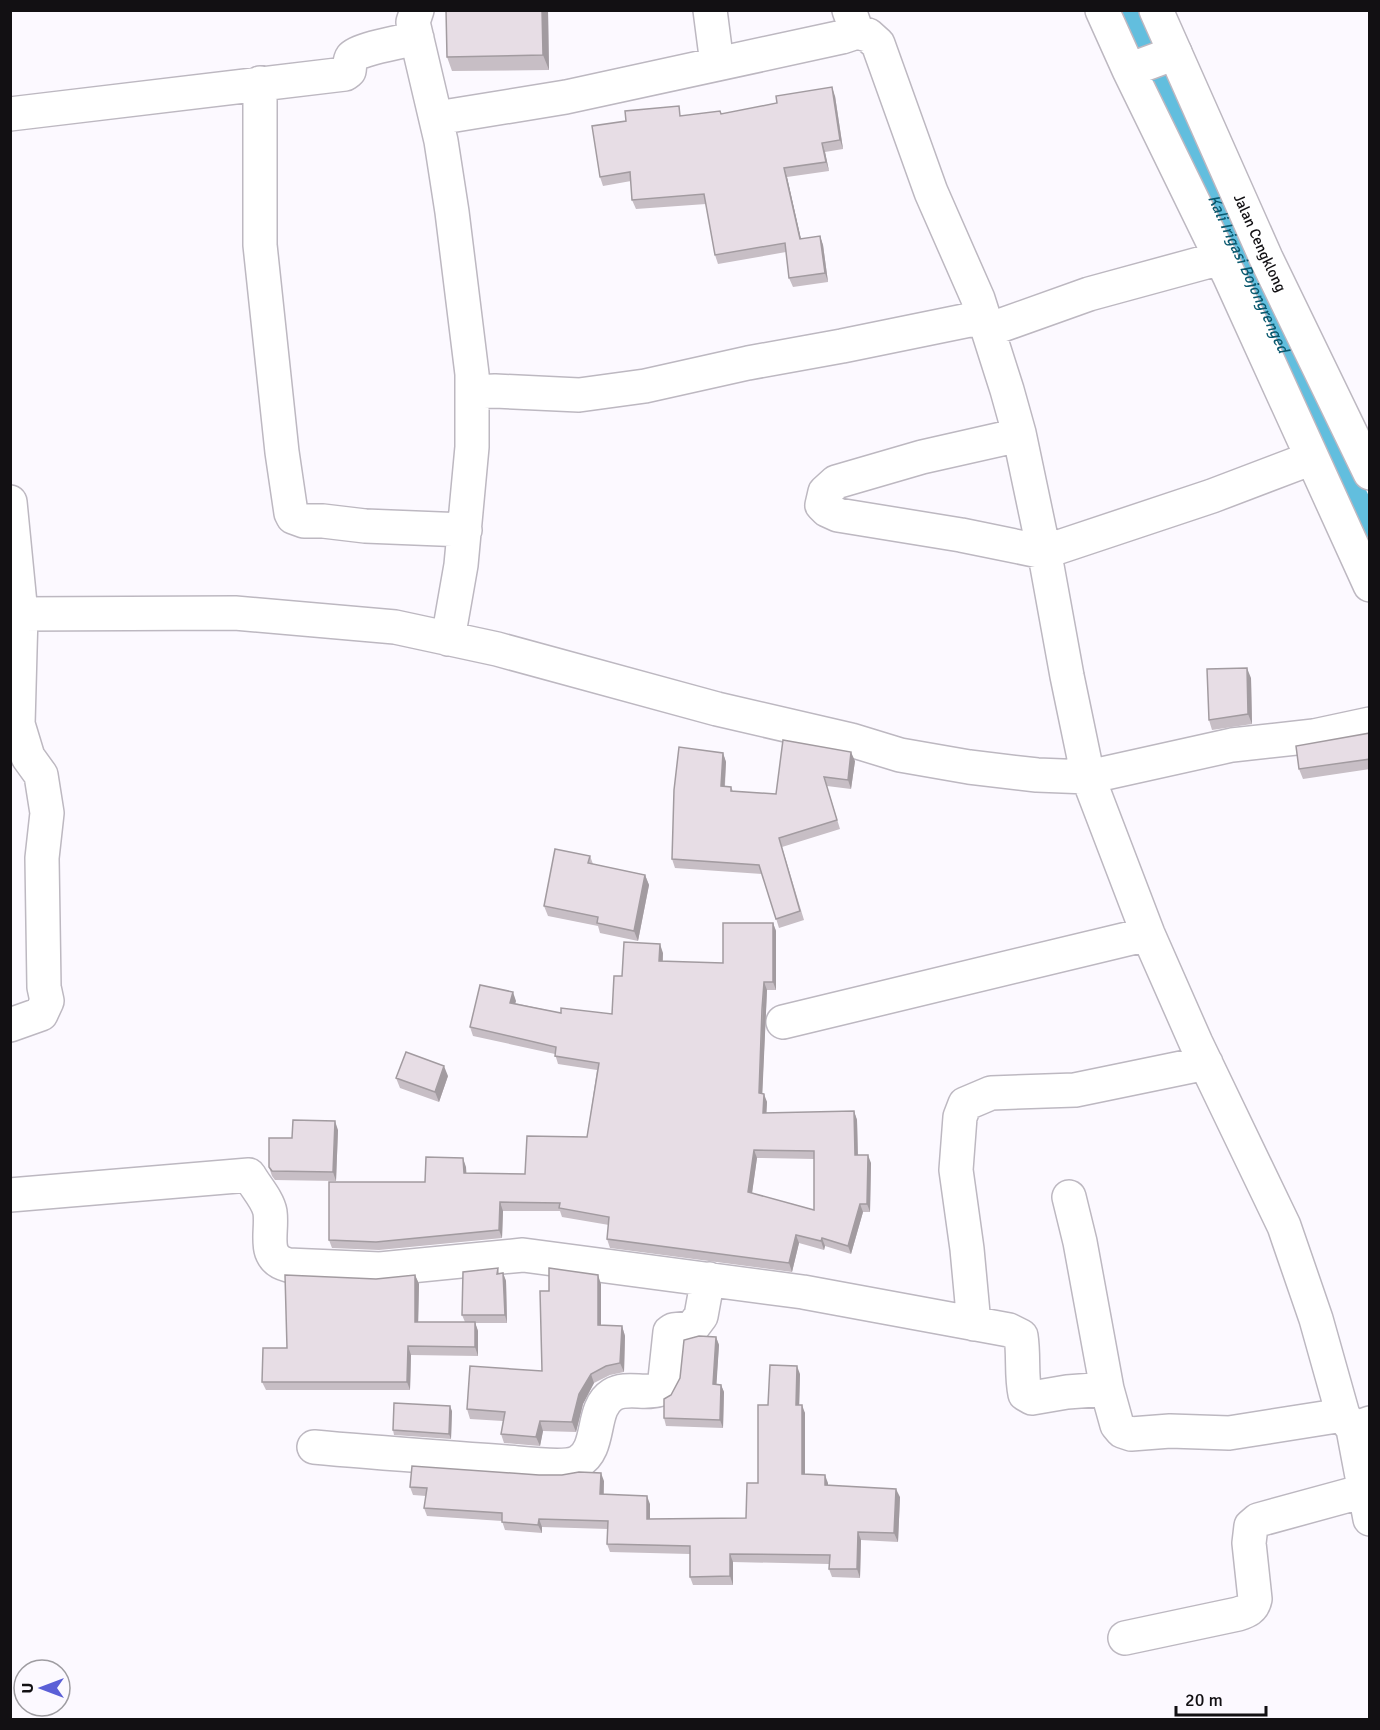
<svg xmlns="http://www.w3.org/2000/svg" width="1380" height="1730" font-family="Signika,sans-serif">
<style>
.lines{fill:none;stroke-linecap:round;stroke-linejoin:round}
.canal{stroke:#62bede;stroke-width:32}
.street-casing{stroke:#bdb8c1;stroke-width:36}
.secondary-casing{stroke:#bdb8c1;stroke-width:36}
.street{stroke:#fff;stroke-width:33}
.secondary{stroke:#fff;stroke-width:33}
.wall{fill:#c7bec5;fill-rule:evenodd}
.shaded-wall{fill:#a29ba0}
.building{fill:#e7dde5;stroke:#a29ba0;stroke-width:1.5;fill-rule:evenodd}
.labels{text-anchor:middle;stroke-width:6;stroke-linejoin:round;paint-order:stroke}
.street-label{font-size:15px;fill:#121013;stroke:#fcf9ff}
.water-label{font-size:16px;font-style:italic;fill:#09586e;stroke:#fcf9ff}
</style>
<rect width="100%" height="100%" fill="#fcf9ff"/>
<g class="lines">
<path class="canal" id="s1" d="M1128 10 1370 537"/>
<defs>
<path id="street" d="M417 10 413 22 441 141 452 212 472 374V447L461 565 448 639
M710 10 717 64
M849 10 857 32 868 35 878 44 931 192 978 299 1007 390 1019 433 1047 566 1067 676 1088 777 1148 934 1196 1043 1284 1226 1316 1319 1343 1415 1353 1429
M1102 10 1129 70 1229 275 1370 585
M1129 70 1175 53
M260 83V245L282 452 291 513 293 517 304 521H323L365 526 465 530
M10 114 345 74 349 71C350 67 349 61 352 57 358 49 405 41 417 38
M437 118 566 97 842 37 857 32
M988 330 1089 294 1221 258
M472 392 495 391 579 395 645 386 748 363 842 346 984 317
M1019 435 922 457 836 482 825 492 822 505 827 510 838 515 961 535 1044 552 1212 496 1312 458
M10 502 21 614 18 724 28 757 41 775 47 813 42 858 44 987 47 1001 41 1014 10 1025
M21 614 235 613 395 627 497 649 717 709 851 740 900 755 969 767 1037 775 1088 777 1232 745 1314 736 1370 724
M783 1022 1148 934
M10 1195 249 1175C255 1186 268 1200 270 1212 273 1233 261 1258 288 1265L380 1269 523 1255 803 1292 1009 1330 1021 1336C1024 1355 1021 1375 1025 1394L1032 1398 1067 1392 1107 1389 1117 1425 1122 1431 1131 1434 1170 1431 1229 1433 1343 1415
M1069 1197 1080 1242 1107 1389
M974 1324 967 1249 956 1170 960 1117 965 1104 991 1093 1075 1090 1206 1063
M1370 1423 1353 1429 1370 1519
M314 1447C378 1453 442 1457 506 1462 521 1463 565 1469 578 1462 602 1449 590 1409 612 1395 626 1386 646 1395 661 1389L665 1379 670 1332 673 1330 692 1328 701 1316 707 1283 709 1279
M1125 1638 1238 1614C1247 1611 1253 1609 1255 1599L1249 1543 1251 1526 1258 1520 1364 1491"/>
<g id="secondary">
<path id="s2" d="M1156 10 1266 258 1370 473"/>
</g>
</defs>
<use href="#street" class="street-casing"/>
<use href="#secondary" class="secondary-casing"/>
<use href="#street" class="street"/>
<use href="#secondary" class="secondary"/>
</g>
<path class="wall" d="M446 10H548L549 70 452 71 447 57Z
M835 96 843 149 825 152 829 171 787 177 801 239 820 236 823 245 828 282 793 287 789 278 786 252 718 264 715 255 706 204 636 209 632 200 631 181 603 186 600 177 682 116 721 114Z
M1251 678 1252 724 1212 730 1209 720Z
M1370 733V769L1303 779 1299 769Z
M723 753 726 762 725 786 731 787 733 791 776 794 855 761 851 789 827 786 840 829 782 847 804 920 779 928 762 874 675 868 672 859Z
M590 856 593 864 645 875 649 885 638 941 600 933 598 926 548 916 544 906Z
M773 923 776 931V990H767L762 1093 767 1102 766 1113 854 1111 857 1120 858 1155 871 1163 870 1212H863L851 1254 825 1246 824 1250 799 1243 792 1272 610 1248 607 1239 609 1225 562 1217 560 1211H503L502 1238 379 1250 332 1248 329 1240 425 1182 466 1167V1173L525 1174 587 1137 597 1070 558 1064 555 1054 473 1036 470 1027 516 1001 515 1003 561 1013 612 1014 622 976 663 953V962L723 963ZM757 1158 814 1159V1210L752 1193Z
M448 1076 439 1102 400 1088 396 1078Z
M338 1130 336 1181 275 1180 272 1176 269 1167 292 1138Z
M498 1268 499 1273H503L506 1281 507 1323H475L478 1331V1356L411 1355 410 1390H266L262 1382 287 1348 376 1279 415 1275 419 1284 418 1322H465L462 1315Z
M601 1284V1325L622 1326 625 1336 624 1372 610 1375 594 1383 583 1404 576 1432 543 1431 540 1446 504 1443 501 1434 503 1421 470 1419 467 1409 542 1371 549 1291Z
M716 1337 719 1345 716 1385H721L724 1392 723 1428 666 1426 664 1418 671 1395Z
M800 1374 799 1405 805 1413V1474L828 1483V1485L900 1497 898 1542 861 1540 860 1578 832 1577 829 1569V1564L733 1562V1585H693L690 1577V1554L610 1552 607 1544 608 1529 542 1527V1533L505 1530 502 1521 427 1516 424 1508 426 1496 413 1495 410 1487 604 1481V1494L650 1504V1519L746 1518 758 1483 768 1405Z
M452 1411 451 1439 394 1435 393 1430Z"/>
<path class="shaded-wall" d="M542 10H548L549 70 543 55Z
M832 87 835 96 843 149 840 140Z
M822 143 825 152 829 171 826 162Z
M784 168 787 177 803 248 800 239Z
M820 236 823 245 828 282 825 273Z
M1247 668 1251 678 1252 724 1248 714Z
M851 752 855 761 851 789 848 780Z
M723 753 726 762 724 795 721 786Z
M645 875 649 885 638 941 634 931Z
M773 923 776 931V990L773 982Z
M660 944 663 953 662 970 659 961Z
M764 982 767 990 762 1101 759 1093Z
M513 992 516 1001 513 1011 510 1003Z
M444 1066 448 1076 439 1102 435 1092Z
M764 1094 767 1102 766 1122 763 1113Z
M854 1111 857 1120 858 1163 855 1155Z
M335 1121 338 1130 336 1181 333 1172Z
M754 1150 757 1158 751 1200 748 1192Z
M868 1155 871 1163 870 1212 867 1204Z
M463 1158 466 1167 467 1182 464 1173Z
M500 1202 503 1211 502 1238 499 1230Z
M860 1204 863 1212 851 1254 848 1246Z
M796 1235 799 1243 792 1272 789 1263Z
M822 1238 825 1246 824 1250 821 1241Z
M503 1273 506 1281 507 1323 505 1315Z
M415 1275 419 1284 418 1330 415 1322Z
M598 1275 601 1284V1335L598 1325Z
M475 1322 478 1331V1356L475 1347Z
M622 1326 625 1336 624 1372 620 1363Z
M716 1337 719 1345 716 1392 713 1384Z
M408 1346 411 1355 410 1390 407 1382Z
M797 1366 800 1374 799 1413 796 1405Z
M591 1374 594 1383 583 1404 576 1432 572 1422 579 1394Z
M721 1385 724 1392 723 1428 720 1420Z
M802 1405 805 1413V1482L802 1474Z
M450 1406 452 1411 451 1439 449 1434Z
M540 1421 543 1431 540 1446 536 1437Z
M601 1473 604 1481 603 1503 600 1494Z
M825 1475 828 1483V1494L825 1485Z
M896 1489 900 1497 898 1542 894 1533Z
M647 1496 650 1504V1528L647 1519Z
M539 1519 542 1527V1533L538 1525Z
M858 1532 861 1540 860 1578 857 1569Z
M730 1554 733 1562V1585L730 1576Z"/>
<path class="building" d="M446 10H542L543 55 447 57Z
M832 87 840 140 822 143 826 162 784 168 800 239 820 236 825 273 789 278 785 243 715 255 704 194 632 200 630 172 600 177 592 126 626 121 625 111 679 106 680 116 720 111 721 114 777 103 776 96Z
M1247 668 1248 714 1209 720 1207 669Z
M1370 733V759L1299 769 1296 746Z
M783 740 851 752 848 780 824 777 837 820 779 838 800 911 776 919 759 865 672 859 674 790 679 747 723 753 721 786 731 787V791L776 794Z
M555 849 590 856 588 863 645 875 634 931 597 923 598 917 544 906Z
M723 923H773V982H764L762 1009 759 1093 764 1094 763 1113 854 1111 855 1155H868L867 1204H860L848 1246 822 1238 821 1241 796 1235 789 1263 607 1239 609 1217 559 1208 560 1203 500 1202 499 1230 376 1242 329 1240V1182H425L426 1157 463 1158 464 1173 525 1174 527 1136 587 1137 599 1063 555 1056 556 1047 470 1027 480 985 513 992 510 1003 561 1013V1008L612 1014 614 976H622L624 942 660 944 659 961 723 963ZM754 1150 814 1151V1210L748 1192Z
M406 1052 444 1066 435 1092 396 1078Z
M293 1120 335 1121 333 1172 272 1171 269 1167V1138H292Z
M498 1268 497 1274 503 1273 505 1315H462L463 1272Z
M549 1268 598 1275V1325L622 1326 620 1363 606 1366 591 1374 579 1394 572 1422 540 1421 536 1437 501 1434 505 1412 467 1409 470 1366 542 1371 540 1291H549Z
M285 1275 376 1279 415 1275V1322H475V1347L408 1346 407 1382H262L263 1348H287Z
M699 1336 716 1337 713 1384 721 1385 720 1420 664 1418V1399L671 1395 680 1378 684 1340Z
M770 1365 797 1366 796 1405H802V1474L825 1475V1485L896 1489 894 1533 858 1532 857 1569H829L830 1555 730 1554V1576L690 1577V1546L607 1544 608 1521 539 1519 538 1525 502 1522V1513L424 1508 427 1488 410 1487 412 1466 539 1475H562L579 1472 601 1473 600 1494 647 1496V1519L746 1518 747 1483H758V1405H768Z
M394 1403 450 1406 449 1434 393 1430Z"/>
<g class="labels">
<g class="street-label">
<text dy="5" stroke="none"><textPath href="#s2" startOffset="255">Jalan Cengklong</textPath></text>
</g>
<g class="water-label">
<text dy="6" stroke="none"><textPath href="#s1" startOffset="290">Kali Irigasi Bojongrenged</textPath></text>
</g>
</g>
<rect width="1380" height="1730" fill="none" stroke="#121013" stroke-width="24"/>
<g transform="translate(42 1688) rotate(270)"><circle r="28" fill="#fcf9ff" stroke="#9e9ca1" stroke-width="1.5"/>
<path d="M0-4.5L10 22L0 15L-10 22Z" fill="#5b5fd7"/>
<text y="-9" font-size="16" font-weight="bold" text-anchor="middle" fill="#121013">U</text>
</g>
<path d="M1176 1706v9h90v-9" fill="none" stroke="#121013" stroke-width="3"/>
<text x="1185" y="1706" font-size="18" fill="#121013" stroke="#fcf9ff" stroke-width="4.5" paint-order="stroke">20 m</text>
</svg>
